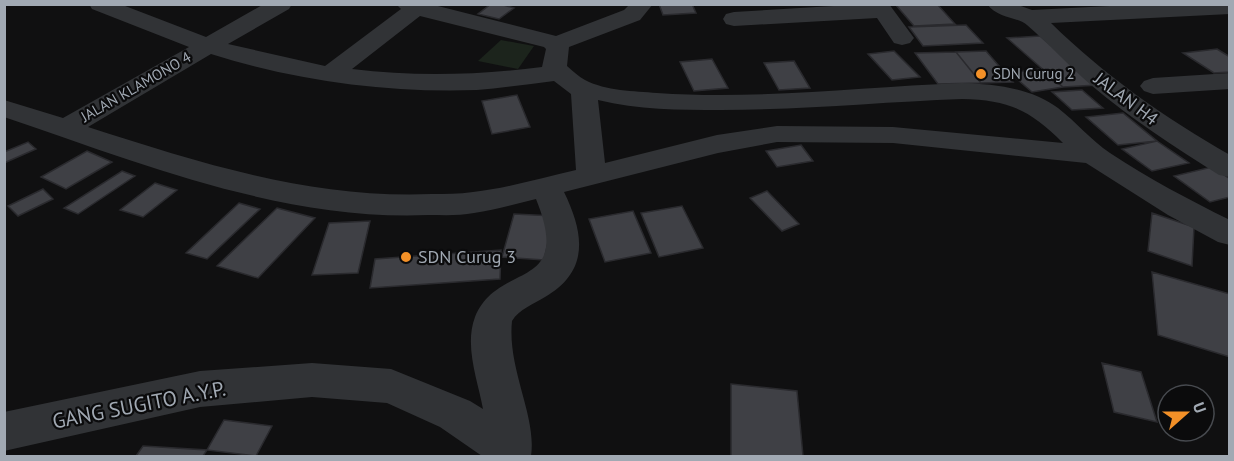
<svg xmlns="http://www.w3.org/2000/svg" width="1234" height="461" font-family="'PT Sans',sans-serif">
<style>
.green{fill:#1c241c}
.building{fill:#3f4045;stroke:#2a2a2e;stroke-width:1.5}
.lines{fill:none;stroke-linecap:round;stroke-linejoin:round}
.street{fill:#313336;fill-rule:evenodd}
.poi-dot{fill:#f39027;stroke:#0b0b0c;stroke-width:2}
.labels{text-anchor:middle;stroke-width:4.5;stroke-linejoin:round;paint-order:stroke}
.far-poi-label{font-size:15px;fill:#a1a9b3;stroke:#0b0b0c;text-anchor:start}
.far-street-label{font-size:15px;fill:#a1a9b3;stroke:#0b0b0c}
.street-label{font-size:18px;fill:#a1a9b3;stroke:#0b0b0c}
.poi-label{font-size:18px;fill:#a1a9b3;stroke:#0b0b0c;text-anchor:start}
.near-street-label{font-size:21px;fill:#a1a9b3;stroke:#0b0b0c}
</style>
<rect width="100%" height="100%" fill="#101011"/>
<path class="green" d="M501 40 534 46 518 69 478 61Z"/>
<path class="building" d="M491 4H500L514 8 499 19 478 14Z
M659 4H692L696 13 663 15Z
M895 4H937L955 24 914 26Z
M966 25 983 43 923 46 909 27Z
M1040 36 1098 85 1063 87 1007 38Z
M1217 49 1230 57V72L1214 73 1183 53Z
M894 51 920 77 892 80 868 54Z
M986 51 1013 82 981 83 956 52Z
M956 52 981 83 938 84 915 53Z
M712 59 728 88 694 91 680 62Z
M794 61 810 88 779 90 764 63Z
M1039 69 1063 87 1032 92 1010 73Z
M1082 90 1103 108 1072 110 1052 92Z
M517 95 530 127 492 134 482 101Z
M1123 113 1157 141 1118 145 1086 117Z
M1157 141 1189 163 1152 171 1122 149Z
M28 142 36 149 4 163V152Z
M801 145 813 161 777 167 766 151Z
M87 151 112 162 66 189 41 177Z
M1212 167 1230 179V197L1210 202 1174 176Z
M122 171 135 176 78 214 64 208Z
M155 183 177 190 143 217 120 210Z
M43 189 53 199 18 216 8 206Z
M767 191 799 224 782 231 750 198Z
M239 203 260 209 207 259 186 253Z
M682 206 703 248 659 257 641 213Z
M277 208 315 218 258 278 217 266Z
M633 211 651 253 605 262 589 219Z
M1152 213 1194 227 1192 266 1148 251Z
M514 214 554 216 544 260 502 257Z
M370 221 358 273 312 275 329 223Z
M501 250 500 279 370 288 375 259Z
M1152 272 1230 294V357L1158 335Z
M1102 363 1141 372 1157 422 1114 412Z
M731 384 797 391 803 456H731Z
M224 420 272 426 256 456 207 450Z
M143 446 207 450 203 456H136Z"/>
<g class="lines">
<path class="street" d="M89 4H120L206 37 264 4H292L289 9 228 44 325 66 401 9 396 4H430L556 36 624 10 630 4H653L640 20 569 47 567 66C573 71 579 77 585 80 606 91 634 91 657 93 758 100 860 87 962 83 995 84 1031 88 1058 108 1076 122 1091 140 1110 153 1148 178 1189 200 1230 220V245L1218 242 1168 215 1086 163 893 143 777 142 718 153 564 192C584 233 590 271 545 297 534 304 519 309 512 321 507 369 537 416 531 456H482L440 427 387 403 312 397 200 407 4 451V412L200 371 312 363 391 369 470 401 483 409C478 381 464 346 475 317 498 260 574 293 536 199 515 204 494 210 474 213 459 216 443 215 428 215 282 221 140 163 4 117V100L63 118 189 47 92 9ZM420 16 544 47 546 49 542 67C479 75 416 77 352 69ZM211 54C297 81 387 93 477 90 503 88 529 84 554 81L571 94 576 170C542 178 507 188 473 192 459 194 445 194 432 194 312 199 200 163 88 127ZM962 99C1009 100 1030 110 1063 143L893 127 777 126 717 135 605 163 598 100C638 110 679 110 721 110 801 110 881 102 962 99Z
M867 4H889L914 38 910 43 902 45 894 43 877 18 734 26 726 24 723 19 726 14 734 12Z
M987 4H1015L1032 10 1148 4H1230V14L1051 23C1104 75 1165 118 1230 155V177L1219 175C1175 147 1131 119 1091 85 1069 66 1049 44 1027 25 1018 17 998 19 987 4Z
M1230 73V89L1153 94 1144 91 1140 86 1144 81 1153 78Z"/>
</g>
<g class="poi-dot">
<circle cx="981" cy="74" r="6"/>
<circle cx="406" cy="257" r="6"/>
</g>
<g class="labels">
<g class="far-poi-label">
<text x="993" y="79">SDN Curug 2</text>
</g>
<g class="far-street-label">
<text transform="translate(136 87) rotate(-30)" y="5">JALAN KLAMONO 4</text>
</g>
<g class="street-label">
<text transform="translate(1126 99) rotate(37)" y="6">JALAN H4</text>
</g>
<g class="poi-label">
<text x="418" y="263">SDN Curug 3</text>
</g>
<g class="near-street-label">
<text transform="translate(139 405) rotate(-11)" y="7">GANG SUGITO A.Y.P.</text>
</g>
</g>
<rect width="1234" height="461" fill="none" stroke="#a1a9b3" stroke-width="12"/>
<g transform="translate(1186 413) rotate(69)"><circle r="28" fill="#0b0b0c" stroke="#474a4f" stroke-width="1.5"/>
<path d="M0-4.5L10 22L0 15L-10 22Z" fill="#f39027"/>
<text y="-9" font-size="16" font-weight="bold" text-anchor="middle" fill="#a1a9b3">U</text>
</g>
</svg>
